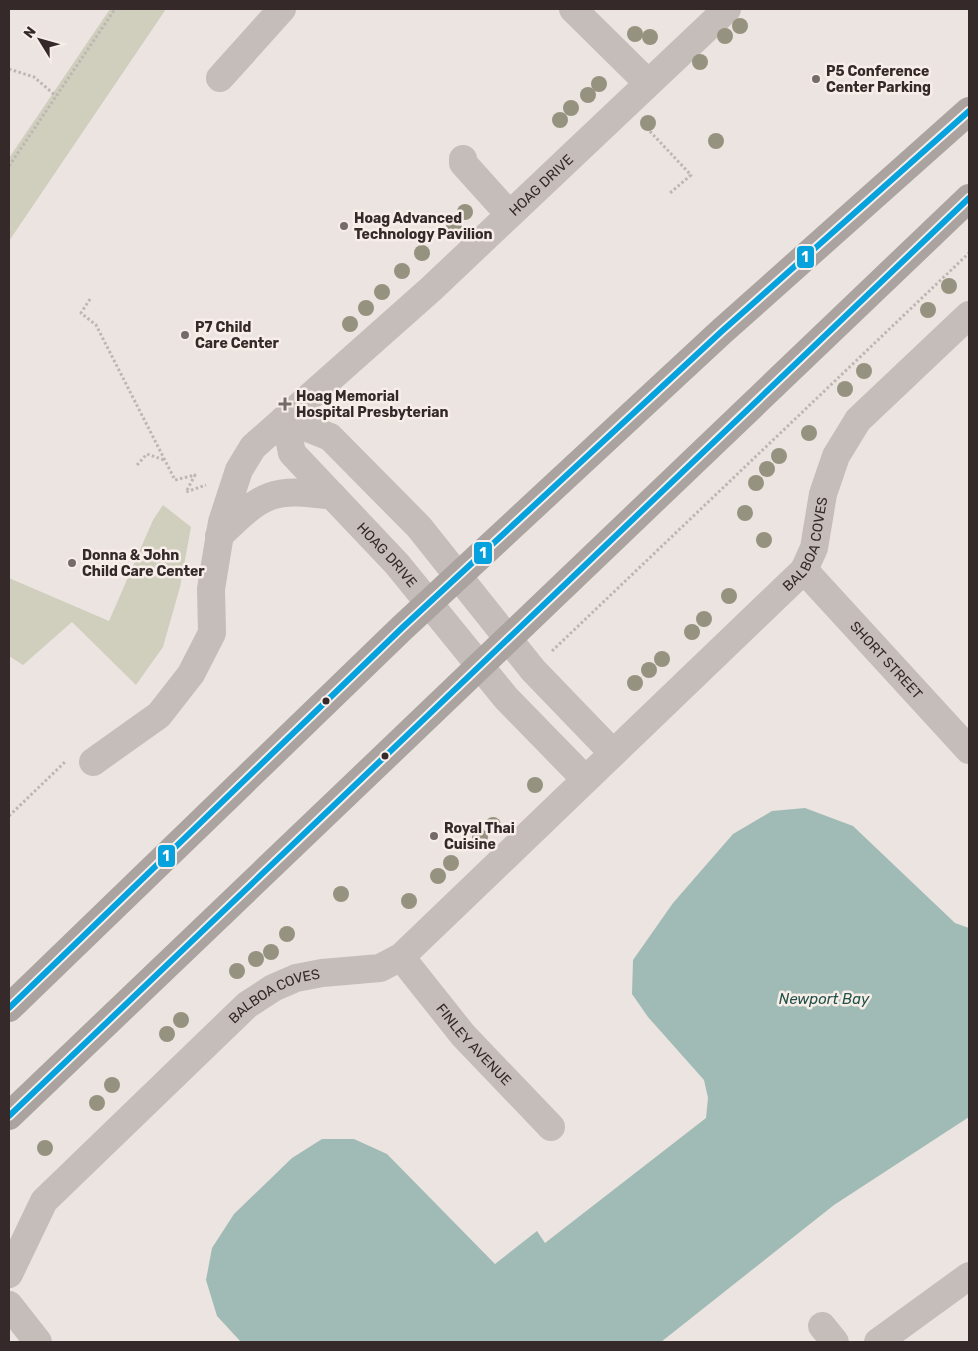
<svg xmlns="http://www.w3.org/2000/svg" width="978" height="1351" font-family="Rubik,sans-serif">
<style>
.green{fill:#d0cfbd}
.water{fill:#a0bbb5}
.lines{fill:none;stroke-linecap:round;stroke-linejoin:round}
.path{stroke:#beb6b3;stroke-width:3;stroke-dasharray:2.5 2.5;stroke-linecap:butt}
.minor{stroke:#c5bdba;stroke-width:28}
.highway{stroke:#aba3a0;stroke-width:28}
.bus-1-casing{stroke:#f8eee9;stroke-width:10}
.bus-1{stroke:#05a2de;stroke-width:6}
.tree{fill:#95937f}
.poi-dot{fill:#756b69;stroke:#f8eee9;stroke-width:2}
.bus-dot{fill:#352a29;stroke:#f8eee9;stroke-width:2}
.labels{text-anchor:middle;stroke-width:5;stroke-linejoin:round;paint-order:stroke}
.poi-label{font-size:14px;font-weight:bold;fill:#352a29;stroke:#f8eee9;text-anchor:start}
.street-label{font-size:14px;fill:#352a29;stroke:#f8eee9}
.water-label{font-size:15px;font-style:italic;fill:#22534a;stroke:#f8eee9}
.line-badge{stroke:#f8eee9;stroke-width:2}
.badge-label{font-size:14px;text-anchor:middle;font-weight:bold;fill:#fff}
</style>
<rect width="100%" height="100%" fill="#ece4e1"/>
<path class="green" d="M110 9H166L9 241V158Z
M163 505 191 527 180 587 163 647 136 685 72 622 23 665 9 656V578L109 621 153 520Z"/>
<path class="water" d="M805 808 853 826 955 923 969 928V1117L834 1205 661 1342H241L217 1316 206 1280 212 1248 234 1214 292 1158 322 1139H354L387 1154 495 1264 537 1231 545 1243 706 1118 708 1098 704 1080 648 1017 632 994 633 960 673 903 733 834 772 811Z"/>
<g class="lines">
<path class="path" d="M9 69 34 77 56 96
M643 124 691 175 670 193
M9 166 115 9
M90 299 81 313 96 325 175 480 195 475 186 492 206 485
M137 465 147 454 164 460
M552 651 969 253
M9 816 66 761"/>
<g class="minor">
<path d="M573 9 648 83"/>
<path d="M220 78 282 9"/>
<path d="M463 159V163L509 214"/>
<path id="s1" d="M285 419 292 453 397 564 506 698 585 779"/>
<path d="M285 419 330 437 419 527 533 670 613 753"/>
<path d="M219 536C263 493 272 487 333 496"/>
<path id="s2" d="M804 570 969 750"/>
<path id="s3" d="M93 762 159 715 191 674 212 633 211 589 222 522 239 470 253 447 431 289 727 9"/>
<path id="s4" d="M401 957 463 1035 551 1127"/>
<path id="s5" d="M9 1274 44 1201 247 1005 273 988 296 978 322 973 380 968 401 957 804 570 814 548 823 494 836 456 858 420 969 315"/>
<path d="M9 1305 38 1342"/>
<path d="M822 1326 835 1342"/>
<path d="M878 1342 969 1276"/>
</g>
<path class="highway" d="M9 1008 402 628 721 332 969 111
M9 1116 969 198"/>
<defs>
<path id="bus-1" d="M9 1008 402 628 721 332 969 111
M9 1116 969 198"/>
</defs>
<use href="#bus-1" class="bus-1-casing"/>
<use href="#bus-1" class="bus-1"/>
</g>
<g class="tree">
<circle cx="740" cy="26" r="8"/>
<circle cx="635" cy="34" r="8"/>
<circle cx="725" cy="36" r="8"/>
<circle cx="650" cy="37" r="8"/>
<circle cx="700" cy="62" r="8"/>
<circle cx="599" cy="84" r="8"/>
<circle cx="588" cy="95" r="8"/>
<circle cx="571" cy="108" r="8"/>
<circle cx="560" cy="120" r="8"/>
<circle cx="648" cy="123" r="8"/>
<circle cx="716" cy="141" r="8"/>
<circle cx="465" cy="212" r="8"/>
<circle cx="454" cy="225" r="8"/>
<circle cx="422" cy="253" r="8"/>
<circle cx="402" cy="271" r="8"/>
<circle cx="949" cy="286" r="8"/>
<circle cx="382" cy="292" r="8"/>
<circle cx="366" cy="308" r="8"/>
<circle cx="928" cy="310" r="8"/>
<circle cx="350" cy="324" r="8"/>
<circle cx="864" cy="371" r="8"/>
<circle cx="845" cy="389" r="8"/>
<circle cx="809" cy="433" r="8"/>
<circle cx="779" cy="456" r="8"/>
<circle cx="767" cy="469" r="8"/>
<circle cx="756" cy="483" r="8"/>
<circle cx="745" cy="513" r="8"/>
<circle cx="764" cy="540" r="8"/>
<circle cx="729" cy="596" r="8"/>
<circle cx="704" cy="619" r="8"/>
<circle cx="692" cy="632" r="8"/>
<circle cx="662" cy="659" r="8"/>
<circle cx="649" cy="670" r="8"/>
<circle cx="635" cy="683" r="8"/>
<circle cx="535" cy="785" r="8"/>
<circle cx="493" cy="825" r="8"/>
<circle cx="480" cy="837" r="8"/>
<circle cx="451" cy="863" r="8"/>
<circle cx="438" cy="876" r="8"/>
<circle cx="341" cy="894" r="8"/>
<circle cx="409" cy="901" r="8"/>
<circle cx="287" cy="934" r="8"/>
<circle cx="271" cy="952" r="8"/>
<circle cx="256" cy="959" r="8"/>
<circle cx="237" cy="971" r="8"/>
<circle cx="181" cy="1020" r="8"/>
<circle cx="167" cy="1034" r="8"/>
<circle cx="112" cy="1085" r="8"/>
<circle cx="97" cy="1103" r="8"/>
<circle cx="45" cy="1148" r="8"/>
</g>
<g class="poi-dot">
<circle cx="816" cy="79" r="5"/>
<circle cx="344" cy="226" r="5"/>
<circle cx="185" cy="335" r="5"/>
<path d="M282.5 396.5h5v5h5v5h-5v5h-5v-5h-5v-5h5z"/>
<circle cx="72" cy="563" r="5"/>
<circle cx="434" cy="836" r="5"/>
</g>
<g class="bus-dot">
<circle cx="326" cy="701" r="4.5"/>
<circle cx="385" cy="756" r="4.5"/>
</g>
<g class="labels">
<g class="poi-label">
<text x="826" y="76">P5 Conference<tspan x="826" dy="16">Center Parking</tspan></text>
<text x="354" y="223">Hoag Advanced<tspan x="354" dy="16">Technology Pavilion</tspan></text>
<text x="195" y="332">P7 Child<tspan x="195" dy="16">Care Center</tspan></text>
<text x="296" y="401">Hoag Memorial<tspan x="296" dy="16">Hospital Presbyterian</tspan></text>
<text x="82" y="560">Donna &amp; John<tspan x="82" dy="16">Child Care Center</tspan></text>
<text x="444" y="833">Royal Thai<tspan x="444" dy="16">Cuisine</tspan></text>
</g>
<g class="street-label">
<text dy="5" stroke="none"><textPath href="#s3" startOffset="762">HOAG DRIVE</textPath></text>
<text dy="5" stroke="none"><textPath href="#s5" startOffset="1111">BALBOA COVES</textPath></text>
<text dy="5" stroke="none"><textPath href="#s1" startOffset="174">HOAG DRIVE</textPath></text>
<text dy="5" stroke="none"><textPath href="#s2" startOffset="122">SHORT STREET</textPath></text>
<text dy="5" stroke="none"><textPath href="#s5" startOffset="392">BALBOA COVES</textPath></text>
<text dy="5" stroke="none"><textPath href="#s4" startOffset="114">FINLEY AVENUE</textPath></text>
</g>
<g class="water-label">
<text x="824" y="1004">Newport Bay</text>
</g>
</g>
<g class="line-badge">
<rect x="796" y="245" width="19" height="24" rx="5" fill="#05a2de"/>
<rect x="473" y="541" width="20" height="24" rx="5" fill="#05a2de"/>
<rect x="157" y="844" width="19" height="24" rx="5" fill="#05a2de"/>
</g>
<g class="badge-label">
<text x="805" y="262">1</text>
<text x="483" y="558">1</text>
<text x="166" y="861">1</text>
</g>
<rect width="978" height="1351" fill="none" stroke="#352a29" stroke-width="20"/>
<g transform="translate(40 40) rotate(307)" stroke="#f8eee9" stroke-width="4" paint-order="stroke">
<path d="M0-4L9 19L0 12L-9 19Z" fill="#352a29"/>
<text y="-8" font-size="14" font-weight="bold" text-anchor="middle" fill="#352a29">N</text>
</g>
</svg>
